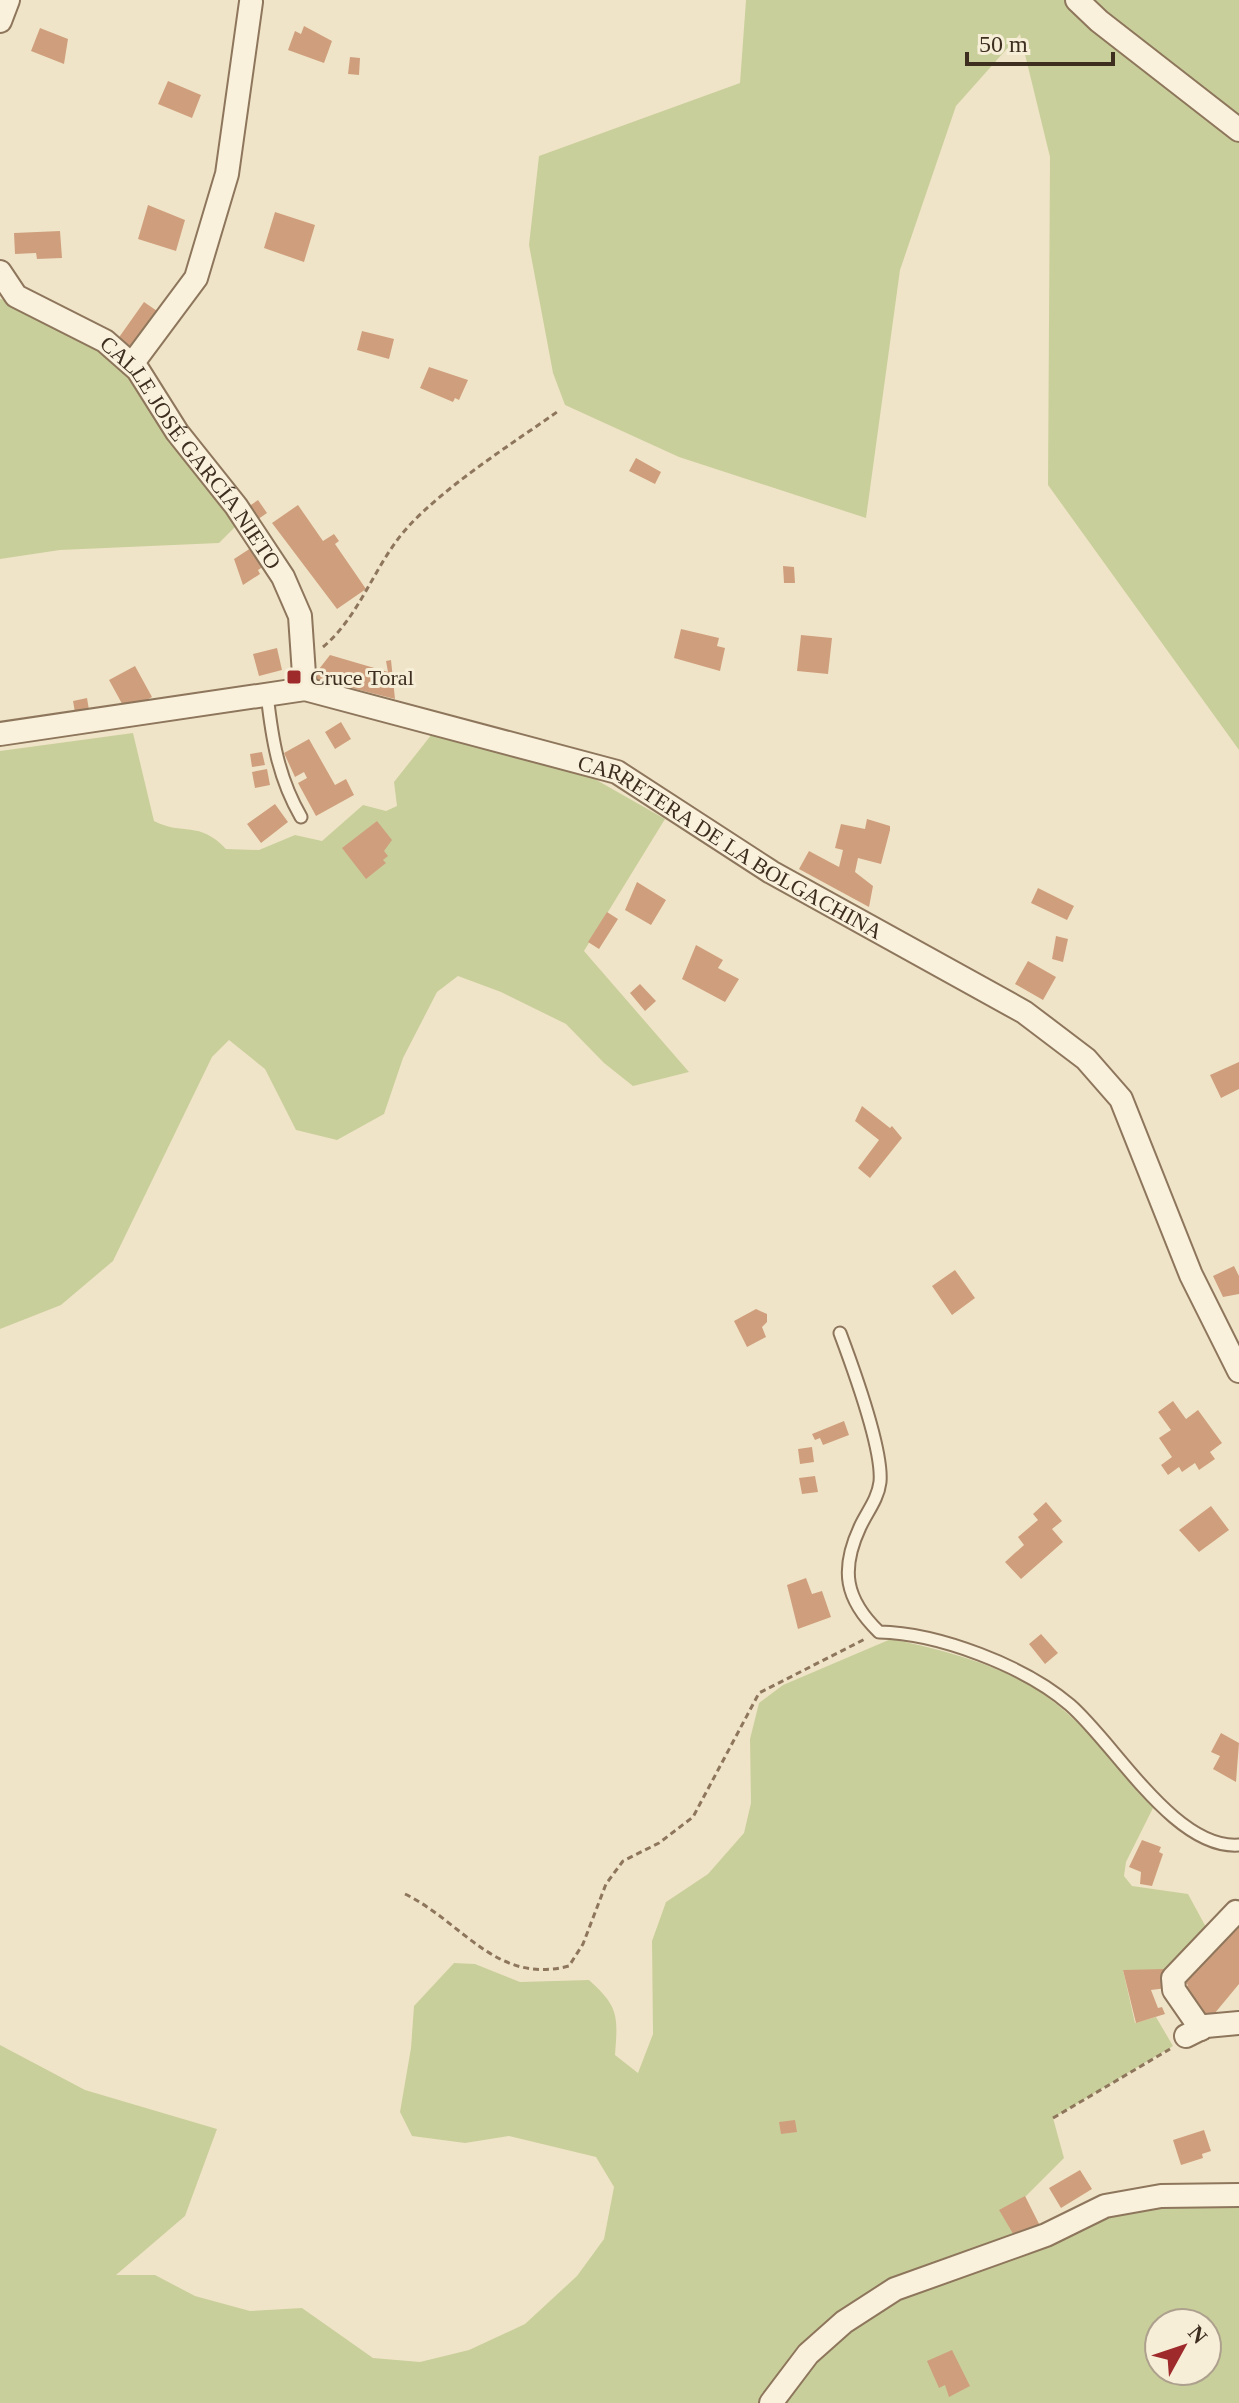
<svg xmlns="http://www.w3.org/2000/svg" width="1239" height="2403" font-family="'Times New Roman',serif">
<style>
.green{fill:#c9cf9b;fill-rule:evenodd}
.building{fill:#cf9f7d}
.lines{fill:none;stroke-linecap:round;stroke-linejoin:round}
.service-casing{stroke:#8d765c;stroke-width:15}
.minor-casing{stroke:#8d765c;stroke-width:26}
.path{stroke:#8d765c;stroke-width:3;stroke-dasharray:6 4;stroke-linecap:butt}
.service{stroke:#faf1dc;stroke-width:11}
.minor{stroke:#faf1dc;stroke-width:22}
.poi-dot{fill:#9e2a2b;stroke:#f7eed8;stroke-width:3}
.labels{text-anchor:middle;stroke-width:6;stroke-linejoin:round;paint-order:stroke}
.street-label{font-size:22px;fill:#3d2e20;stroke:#f7eed8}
.poi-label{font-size:22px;fill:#3d2e20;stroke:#f7eed8;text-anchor:start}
</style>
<rect width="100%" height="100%" fill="#f0e4c8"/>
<path class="green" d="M746 0H1239V750L1048 485 1050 157 1020 34 956 106 900 270 866 518 679 457 565 405 553 373 529 245 539 156 740 83Z
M0 299 11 301 115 356 239 523 219 543 60 550 0 559Z
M133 733 154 821C183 836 199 820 226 849L259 850 295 835 322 841 363 805 386 811 397 806 394 782 432 734 579 770 665 819 584 951 689 1072 633 1086 604 1063 566 1024 501 992 458 976 437 992 403 1058 384 1114 337 1140 296 1130 265 1069 229 1040 212 1057 113 1261 61 1305 0 1329V751Z
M891 1639C937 1648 1009 1667 1046 1696 1087 1726 1119 1769 1154 1806L1126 1862 1124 1876 1132 1886 1188 1894 1207 1929 1165 1971 1123 1970 1135 2023 1156 2017 1173 2046 1053 2118 1064 2158 1025 2197 1040 2226 1105 2206 1239 2195V2403H0V2045L85 2090 217 2129 185 2216 116 2275H155L195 2296 250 2311 302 2308 373 2358 420 2362 469 2350 525 2324 577 2276 604 2239 614 2187 596 2157 509 2136 465 2143 412 2136 400 2112 411 2048 414 2006 454 1963 475 1964 520 1982 589 1980C619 2007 618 2016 615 2055L638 2073 653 2034 652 1941 666 1902 708 1874 744 1833 751 1803 750 1739 759 1703 783 1685ZM1159 2323H1207V2371H1159Z"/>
<path class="building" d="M304 26 332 41 324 63 288 50 295 31 301 34Z
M40 28 68 39 64 64 31 51Z
M350 57 360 58 359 75 348 74Z
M168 81 201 95 192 118 158 104Z
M148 205 185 220 176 251 138 239Z
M275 212 315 225 304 262 264 248Z
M60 231 62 258 37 259 36 253 15 254 14 233Z
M144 302 160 313 131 354 115 343Z
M362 331 394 339 389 359 357 350Z
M429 367 468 380 459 400 455 398 453 402 420 388Z
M636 458 661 472 655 484 629 471Z
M258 500 267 513 254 522 245 509Z
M298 505 323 541 334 534 339 541 335 544 366 589 337 609 272 523Z
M254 546 266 565 258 570 260 574 243 585 234 559Z
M783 566 794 567 795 583H784Z
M681 629 719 638 717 646 725 648 720 671 674 658Z
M801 635 832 638 828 674 797 671Z
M277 648 282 670 259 676 253 654Z
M330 655 388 672 386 661 391 660 395 699 312 678Z
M135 666 152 697 126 711 109 680Z
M87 698 90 716 76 718 73 701Z
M341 722 351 739 335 749 325 732Z
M309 739 335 785 346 779 354 795 316 816 298 783 307 778 304 772 295 777 284 753Z
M262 752 265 765 252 767 250 754Z
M267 769 270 785 255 788 252 772Z
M275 804 288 822 261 843 247 824Z
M867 819 890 826V830L881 864 858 858 855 872 873 886 869 907 799 869 809 851 839 867 843 850 835 848 841 824 865 829Z
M377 821 392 840 384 851 388 856 383 860 386 863 366 879 342 848Z
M637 882 666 900 651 925 625 910Z
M1038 888 1074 906 1067 920 1031 903Z
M607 912 618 919 599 949 588 942Z
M1056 936 1068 939 1063 962 1052 959Z
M696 945 723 960 718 968 739 979 725 1002 682 979Z
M1028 961 1056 977 1043 1000 1015 984Z
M640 984 656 1001 645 1011 630 993Z
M1239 1062V1089L1221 1098 1210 1075Z
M862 1106 890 1128 892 1126 902 1138 870 1178 858 1168 879 1140 855 1121Z
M1234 1266 1239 1276V1294L1223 1297 1213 1276Z
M955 1270 975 1298 952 1315 932 1286Z
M756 1309 767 1314V1322L762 1327 766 1337 747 1347 734 1321Z
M1173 1401 1186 1419 1198 1410 1222 1443 1210 1452 1215 1459 1199 1470 1195 1463 1182 1472 1179 1467 1168 1475 1161 1465 1172 1457 1159 1438 1171 1430 1158 1412Z
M844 1421 849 1435 823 1445 820 1438 815 1440 812 1434Z
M812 1447 814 1462 800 1464 798 1449Z
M815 1476 818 1492 802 1494 799 1478Z
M1046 1502 1062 1521 1052 1529 1063 1542 1021 1579 1005 1562 1024 1545 1018 1537 1038 1520 1033 1514Z
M1211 1506 1229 1530 1199 1552 1179 1530Z
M806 1578 812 1594 822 1591 831 1617 798 1629 787 1585Z
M1041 1634 1058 1653 1045 1664 1029 1644Z
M1221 1733 1239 1743 1236 1782 1213 1769 1220 1756 1211 1752Z
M1142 1840 1161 1847 1159 1852 1163 1854 1152 1886 1140 1884 1141 1872 1129 1867Z
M1239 1920V1984L1210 2019 1181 1993 1188 1985 1181 1979Z
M1164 1969 1167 1988 1151 1990 1158 2008 1162 2007 1165 2014 1136 2023 1123 1970Z
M795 2120 797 2132 781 2134 779 2122Z
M1204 2130 1211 2151 1202 2154 1203 2158 1181 2165 1173 2140Z
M1080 2170 1092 2189 1061 2208 1049 2188Z
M1025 2196 1040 2226 1015 2237 999 2210Z
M952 2350 970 2386 949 2397 945 2385 939 2388 927 2361Z"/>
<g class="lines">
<defs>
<path id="service" d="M267 694C272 739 278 777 301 817
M840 1333C852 1365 883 1450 880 1482 878 1499 867 1512 860 1527 840 1570 845 1599 879 1632 938 1633 1025 1666 1070 1705 1115 1744 1175 1850 1239 1845"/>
<g id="minor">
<path d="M1077 0 1099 21 1239 130"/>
<path d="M0 21 8 0"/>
<path id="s1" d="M0 272 16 296 105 341 138 370 177 432 236 506 283 577 300 616 305 689"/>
<path d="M132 364 196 278 227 174 251 2"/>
<path id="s2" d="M0 734 305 689 617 772 771 872 1024 1012 1086 1059 1121 1099 1191 1275 1239 1371"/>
<path d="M1201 2029 1174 1990 1173 1978 1236 1912 1239 1913"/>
<path d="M1186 2036 1206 2026 1239 2023"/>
<path d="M771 2403 808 2354 844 2322 895 2289 1046 2235 1105 2206 1161 2196 1239 2195"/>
</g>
</defs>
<use href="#service" class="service-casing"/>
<use href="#minor" class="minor-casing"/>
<path class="path" d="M323 647C361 615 374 565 407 528 444 487 510 445 557 412
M405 1894C464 1923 496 1985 569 1966L583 1944 606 1884 623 1861 659 1843 693 1817 759 1693 865 1639
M1053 2118 1170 2049"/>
<use href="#service" class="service"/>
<use href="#minor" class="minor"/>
</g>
<rect class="poi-dot" x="286" y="669" width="16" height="16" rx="4"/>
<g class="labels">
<g class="street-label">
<text dy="8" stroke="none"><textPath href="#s1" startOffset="270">CALLE JOSÉ GARCÍA NIETO</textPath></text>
<text dy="8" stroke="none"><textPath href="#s2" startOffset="766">CARRETERA DE LA BOLGACHINA</textPath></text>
</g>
<g class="poi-label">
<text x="310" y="685">Cruce Toral</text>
</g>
</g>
<g transform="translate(1183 2347) rotate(50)"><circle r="38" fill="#f7eed8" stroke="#ada18e" stroke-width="2"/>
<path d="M0-6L14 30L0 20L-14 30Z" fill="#9e2a2b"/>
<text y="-12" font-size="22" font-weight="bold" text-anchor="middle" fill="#3d2e20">N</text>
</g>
<path d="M967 52v12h146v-12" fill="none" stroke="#3d2e20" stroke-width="4"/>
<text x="979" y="52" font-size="24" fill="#3d2e20" stroke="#f7eed8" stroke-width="6" paint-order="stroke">50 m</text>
</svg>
